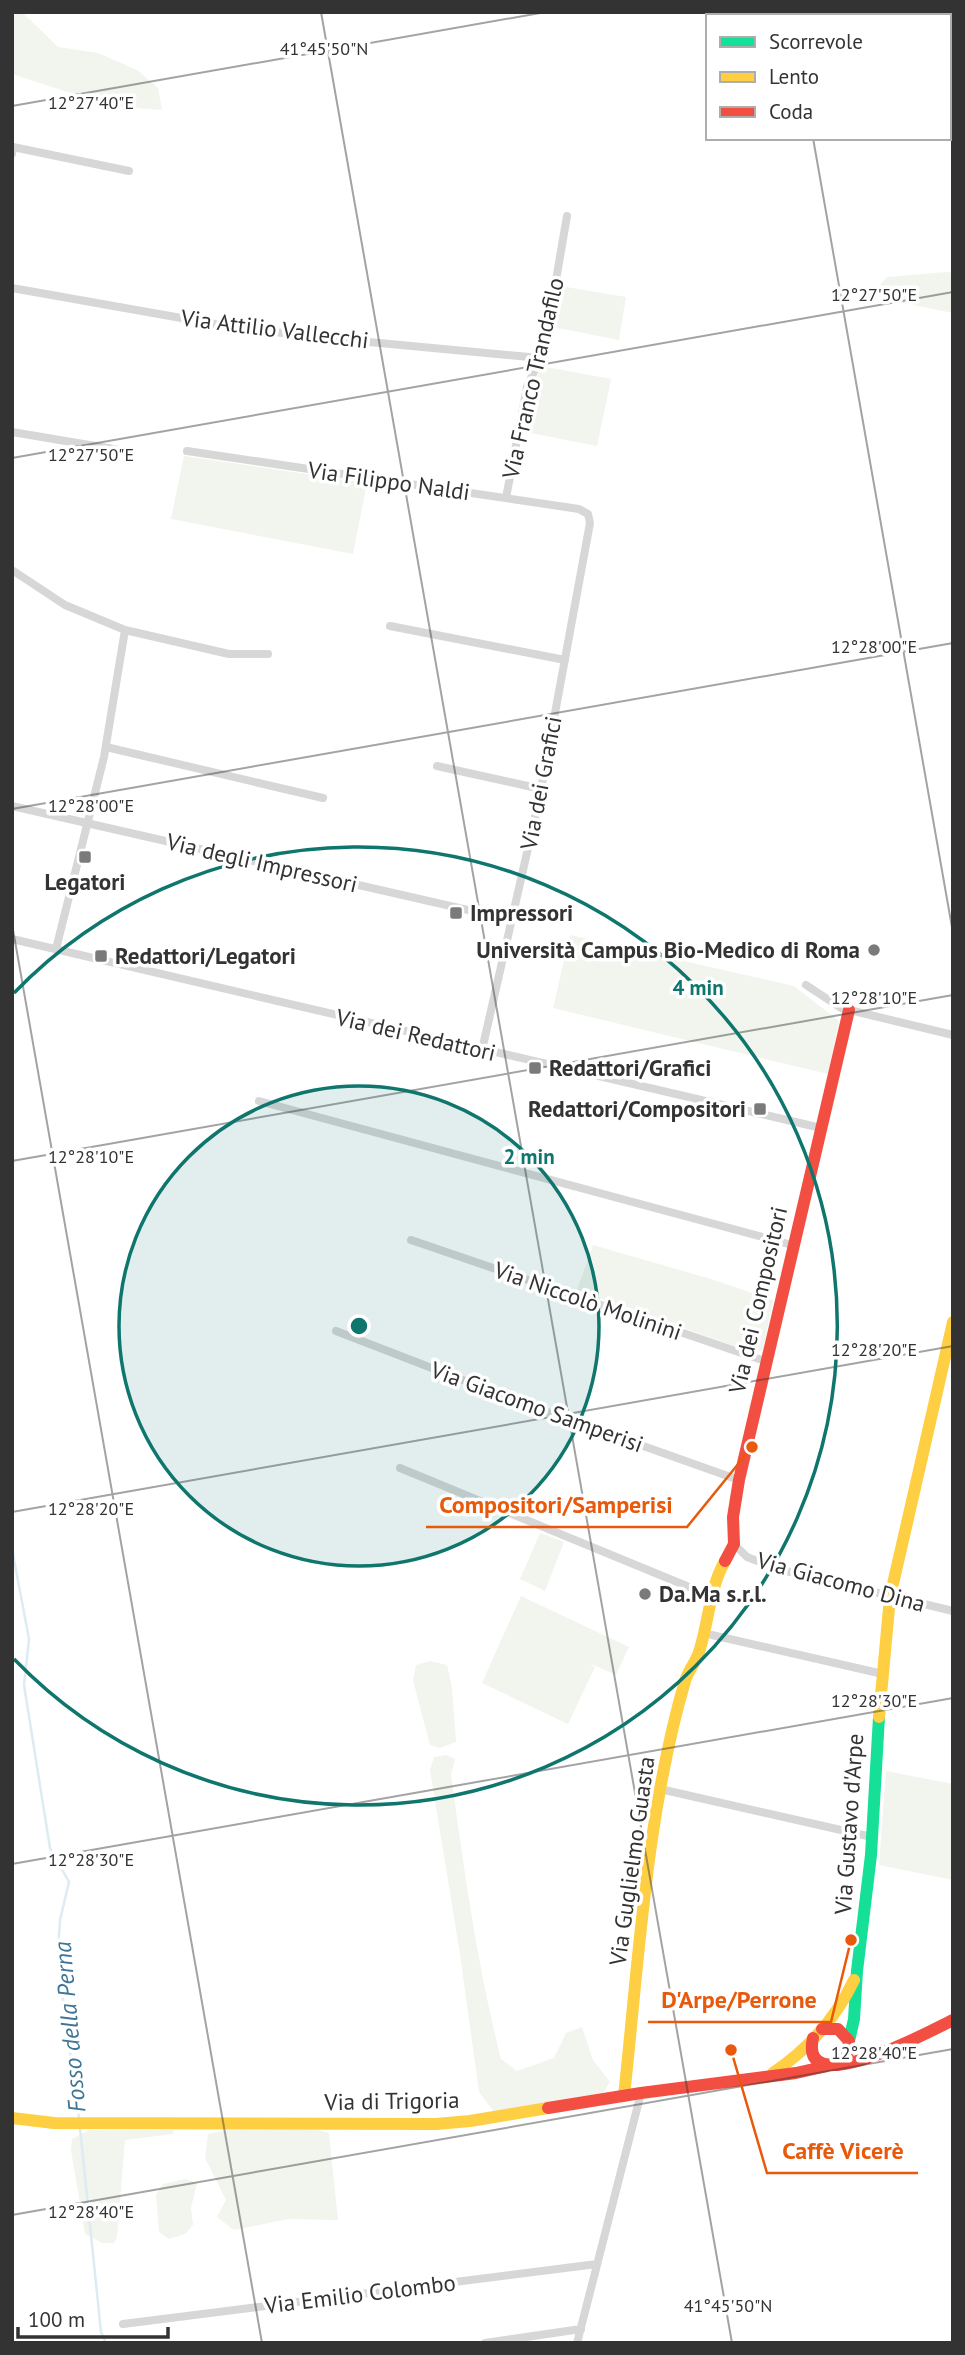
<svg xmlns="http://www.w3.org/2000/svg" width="965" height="2355" font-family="'PT Sans',sans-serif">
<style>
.green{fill:#f1f5ed}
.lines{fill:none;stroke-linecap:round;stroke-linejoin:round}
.stream{stroke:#ddebf3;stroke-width:2.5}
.street{stroke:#d7d7d7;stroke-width:8}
.fast{stroke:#16e098;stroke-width:12}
.slow{stroke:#ffcf43;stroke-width:12}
.jam{stroke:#f24e42;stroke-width:12}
.ticks{fill:none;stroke:#333;stroke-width:2;stroke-opacity:0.45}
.ring{fill:none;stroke:#0f766e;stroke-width:3.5}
.poi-dot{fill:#7a7a7a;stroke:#fff;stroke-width:2.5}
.labels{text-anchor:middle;stroke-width:7;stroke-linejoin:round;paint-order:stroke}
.street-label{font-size:23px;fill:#333;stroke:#fff}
.poi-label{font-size:23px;font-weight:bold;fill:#333;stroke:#fff;text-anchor:start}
.water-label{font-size:24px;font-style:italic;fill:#3f7597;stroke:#fff}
.ticks-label{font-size:18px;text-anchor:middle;fill:#333;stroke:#fff;stroke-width:7;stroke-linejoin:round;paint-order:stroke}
.centre{fill:#0f766e;stroke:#fff;stroke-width:3.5}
.ring-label{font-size:21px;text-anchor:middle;font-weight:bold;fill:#0f766e;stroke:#fff;stroke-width:7;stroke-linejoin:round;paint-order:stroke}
.leader{fill:none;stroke:#e8590c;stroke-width:2.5}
.callout-dot{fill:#e8590c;stroke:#fff;stroke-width:2.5}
.callout-label{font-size:24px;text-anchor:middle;font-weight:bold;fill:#e8590c;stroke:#fff;stroke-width:7;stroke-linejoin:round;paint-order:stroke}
</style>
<rect width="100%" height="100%" fill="#fff"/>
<path class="green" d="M12 12H22L58 47 98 53 137 70 158 88 162 110 111 106 12 74Z
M947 272 953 273V313L898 302 880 285 887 277Z
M560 286 626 297 619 340 553 327Z
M546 367 611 379 597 446 531 433 525 429C528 409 535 391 539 370Z
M184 456 367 483 353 554 171 519Z
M570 935 794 986 839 1021 828 1074 553 1008Z
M593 1245 711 1279 773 1300 763 1350 754 1353 577 1290Z
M540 1533 564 1542 545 1591 520 1579Z
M521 1596 629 1647 616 1675 589 1663 595 1667 568 1724 482 1683Z
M430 1661 447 1665 452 1687 456 1742 440 1748 430 1745 413 1680 416 1665Z
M446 1755 455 1759 451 1774C464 1870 477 1965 501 2059L517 2071 554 2058 566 2033 582 2027 593 2060 610 2082 603 2093 494 2112 479 2092 460 1954 430 1770 434 1757Z
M886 1771 953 1784V1880L879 1865Z
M315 2129 329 2133 338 2220 288 2219 234 2230 217 2217 226 2200 205 2158 208 2134 228 2130Z
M89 2130H174L173 2134 125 2140 117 2237 114 2243H102L85 2234 71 2150 72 2139Z
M186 2179 197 2183 191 2208 193 2225 185 2234 169 2239 159 2232 156 2195 163 2184Z"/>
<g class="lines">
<path class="stream" d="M12 1549 29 1639 24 1685 50 1848 69 1882 60 1920 58 1950 64 2009 79 2118
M80 2128 101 2332 106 2343"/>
<path class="street" d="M12 154 13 147 129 171
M12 288 215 324 305 336 540 358
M12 432 131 452
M187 451 579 509 588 514 590 523 539 800 482 1050
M506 498 527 387 544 350 567 216
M12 570 65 605 125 630 104 757 56 949
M390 626 565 660
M125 630 229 654H268
M106 747 323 798
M437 766 541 789
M12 806 512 920
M12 939 821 1128
M806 985 841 1008 953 1035
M259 1101 792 1245
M411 1240 765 1361
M336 1331 525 1404 739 1480
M400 1468 711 1596
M734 1544 747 1557 778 1569 953 1611
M712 1635 883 1674
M660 1789 872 1837
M123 2324 597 2264
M485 2343 581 2329
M577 2343 641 2093"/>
<path class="fast" d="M849 2041 854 2019 857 1971 871 1855 879 1717"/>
<path class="slow" d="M879 1717 890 1597 953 1322
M773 2073C807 2050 836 2018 854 1980
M624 2096C639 1958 646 1815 685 1681 688 1671 696 1662 699 1652 709 1622 709 1589 725 1561
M12 2118 54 2123 436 2124 470 2121 548 2108"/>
<path class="jam" d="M725 1561 734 1544 733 1517 739 1480 849 1010
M822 2029H838L849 2041 847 2057 839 2065
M813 2038C798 2104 934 2029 953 2020
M548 2108 641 2093 796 2073 827 2066"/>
</g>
<path class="ticks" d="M321 12 732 2343M790 12 791 16M12 106 546 12M813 138 953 933M12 458 953 292M12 809 953 643M12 924 262 2343M12 1161 953 995M12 1512 953 1346M12 1864 953 1698M12 2215 953 2049"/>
<circle cx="359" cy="1326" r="240" fill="#0f766e" fill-opacity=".12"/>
<g class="ring">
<circle cx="359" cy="1326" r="240"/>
<path d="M14 993A479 479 0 1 1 14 1659"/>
</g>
<g class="poi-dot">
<rect x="78" y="850" width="14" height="14" rx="3.5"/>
<rect x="449" y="906" width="14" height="14" rx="3.5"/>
<circle cx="874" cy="950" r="7"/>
<rect x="94" y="949" width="14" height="14" rx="3.5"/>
<rect x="528" y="1061" width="14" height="14" rx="3.5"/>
<rect x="753" y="1102" width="14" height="14" rx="3.5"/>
<circle cx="645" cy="1594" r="7"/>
</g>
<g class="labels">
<g class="street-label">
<text transform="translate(275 329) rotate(7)" y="8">Via Attilio Vallecchi</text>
<text transform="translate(533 378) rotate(-77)" y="8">Via Franco Trandafilo</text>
<text transform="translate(389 481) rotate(8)" y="8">Via Filippo Naldi</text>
<text transform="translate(541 783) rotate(-79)" y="8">Via dei Grafici</text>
<text transform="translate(262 863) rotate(13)" y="8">Via degli Impressori</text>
<text transform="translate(416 1035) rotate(13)" y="8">Via dei Redattori</text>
<text transform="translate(758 1300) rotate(-77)" y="8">Via dei Compositori</text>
<text transform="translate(588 1301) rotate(19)" y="8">Via Niccolò Molinini</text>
<text transform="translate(537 1407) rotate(20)" y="8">Via Giacomo Samperisi</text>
<text transform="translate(841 1582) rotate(15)" y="8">Via Giacomo Dina</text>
<text transform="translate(849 1824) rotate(-86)" y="8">Via Gustavo d'Arpe</text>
<text transform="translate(632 1861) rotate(-82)" y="8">Via Guglielmo Guasta</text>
<text transform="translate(392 2101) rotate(-1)" y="8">Via di Trigoria</text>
<text transform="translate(360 2294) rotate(-7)" y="8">Via Emilio Colombo</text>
</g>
<g class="poi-label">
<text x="85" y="890" text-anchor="middle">Legatori</text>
<text x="470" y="921">Impressori</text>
<text x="860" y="958" text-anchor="end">Università Campus Bio-Medico di Roma</text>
<text x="115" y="964">Redattori/Legatori</text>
<text x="549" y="1076">Redattori/Grafici</text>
<text x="746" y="1117" text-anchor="end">Redattori/Compositori</text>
<text x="659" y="1602">Da.Ma s.r.l.</text>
</g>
<g class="water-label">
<text transform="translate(70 2027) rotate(-95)" y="8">Fosso della Perna</text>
</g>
</g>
<g class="ticks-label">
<text x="324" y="55">41°45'50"N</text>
<text x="91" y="109">12°27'40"E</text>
<text x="874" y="301">12°27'50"E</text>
<text x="91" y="461">12°27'50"E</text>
<text x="874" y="653">12°28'00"E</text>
<text x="91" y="812">12°28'00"E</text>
<text x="874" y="1004">12°28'10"E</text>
<text x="91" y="1163">12°28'10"E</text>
<text x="874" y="1356">12°28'20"E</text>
<text x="91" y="1515">12°28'20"E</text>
<text x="874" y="1707">12°28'30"E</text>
<text x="91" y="1866">12°28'30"E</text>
<text x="874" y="2059">12°28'40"E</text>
<text x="91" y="2218">12°28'40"E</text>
<text x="728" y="2312">41°45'50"N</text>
</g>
<circle cx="359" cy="1326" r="10" class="centre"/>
<g class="ring-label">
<text x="698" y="995">4 min</text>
<text x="529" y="1164">2 min</text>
</g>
<path class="leader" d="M752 1447L687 1527H426M851 1940L831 2022H648M731 2050L767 2173H918"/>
<g class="callout-dot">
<circle cx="752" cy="1447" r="7"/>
<circle cx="851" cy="1940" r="7"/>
<circle cx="731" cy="2050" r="7"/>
</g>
<g class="callout-label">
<text x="556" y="1513">Compositori/Samperisi</text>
<text x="739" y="2008">D'Arpe/Perrone</text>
<text x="843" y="2159">Caffè Vicerè</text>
</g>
<rect width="965" height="2355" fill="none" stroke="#333333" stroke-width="28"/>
<rect x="706" y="14" width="245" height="126" fill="#ffffff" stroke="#adadad" stroke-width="2"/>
<rect x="720" y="37" width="35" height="10" fill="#16e098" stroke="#adadad" stroke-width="2"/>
<text x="769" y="49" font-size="21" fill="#333333">Scorrevole</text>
<rect x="720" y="72" width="35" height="10" fill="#ffcf43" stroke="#adadad" stroke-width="2"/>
<text x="769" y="84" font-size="21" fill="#333333">Lento</text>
<rect x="720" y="107" width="35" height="10" fill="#f24e42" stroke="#adadad" stroke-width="2"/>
<text x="769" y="119" font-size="21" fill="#333333">Coda</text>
<path d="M18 2327v10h150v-10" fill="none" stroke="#333333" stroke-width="3.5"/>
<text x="28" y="2327" font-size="21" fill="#333333" stroke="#ffffff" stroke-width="5" paint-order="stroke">100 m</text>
</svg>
